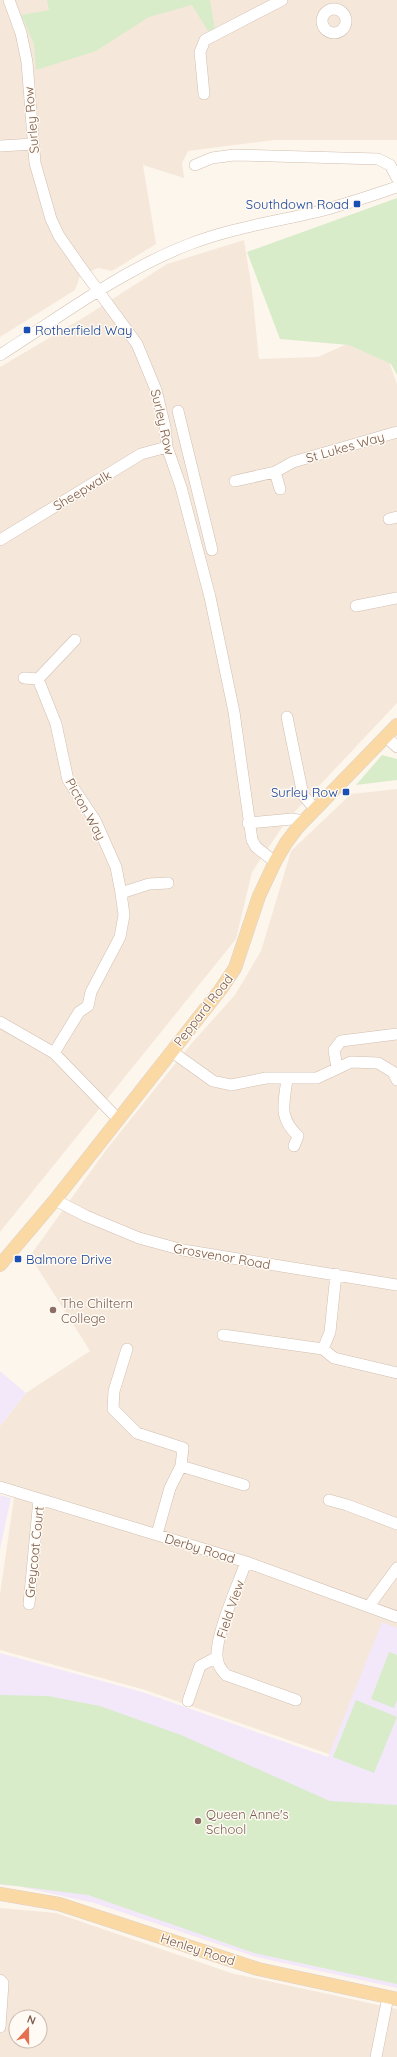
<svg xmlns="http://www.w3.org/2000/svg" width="397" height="2057" font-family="Quicksand,sans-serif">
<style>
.residential{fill:#f5e8da;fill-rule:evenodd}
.education{fill:#f3e8fa}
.green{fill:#d8ecc9}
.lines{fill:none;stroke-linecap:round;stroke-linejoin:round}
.minor-casing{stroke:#d1beb0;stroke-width:12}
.major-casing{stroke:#dad1cd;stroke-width:14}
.minor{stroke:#fff;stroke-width:11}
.major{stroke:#fbd9a5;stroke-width:13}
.transit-dot{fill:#1a4fb4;stroke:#fffaf3;stroke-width:1.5}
.education-dot{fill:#8d6e63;stroke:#fffaf3;stroke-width:1.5}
.labels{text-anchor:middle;stroke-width:3;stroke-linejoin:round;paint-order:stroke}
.street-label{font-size:13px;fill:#7a5c4d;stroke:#fffaf3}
.transit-label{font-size:13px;fill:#164399;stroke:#fffaf3;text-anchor:end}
.education-label{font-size:13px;fill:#785e54;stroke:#fffaf3;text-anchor:start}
</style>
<rect width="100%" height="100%" fill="#fdf6ec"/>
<path class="residential" d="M0 0H397V140H274L188 151 182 163 184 178 143 165 156 244 112 271 98 268 80 276 75 290 0 337Z
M244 240 252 290 259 359 318 357 360 338 383 345 397 384V703L287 820 252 872 236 939 0 1232V367L83 318 167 264Z
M397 789V1778L145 1690 0 1650V1594L14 1498 0 1488V1426L26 1393 90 1351 30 1256 106 1150 191 1044 235 995 261 951 291 851 351 794Z
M0 1908 56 1913 231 1973 397 2009V2057H0ZM16 2017H40V2041H16Z"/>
<path class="education" d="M0 1371 26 1393 0 1426Z
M0 1495 11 1498 0 1549Z
M382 1622 397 1628V1988L256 1957 94 1903 17 1886 0 1885V1653L142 1692 328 1757Z"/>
<path class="green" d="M47 0H210L215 29 208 31 192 5 149 17 96 51 36 70 34 44 21 15 49 10Z
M397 198V375L391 364 349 345 280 339 247 252Z
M382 755 397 759V780L356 785Z
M389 1652 397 1655V1700L394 1708 371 1699Z
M0 1695 48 1696 100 1706 181 1735 330 1801 397 1805V1984L254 1953 88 1895 0 1884Z
M356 1700 397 1717 374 1773 333 1757Z"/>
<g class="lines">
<defs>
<path id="minor" d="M9 0 21 33 27 62 35 163 51 219 59 236 80 266 137 344 156 390 165 427 167 447 181 487 210 597 234 712 252 840 256 847 275 862
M322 21a12 12 0 1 1 24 0a12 12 0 1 1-24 0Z
M204 94 200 52 205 40 282 0
M0 146 34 144
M195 165 212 158 234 155 378 159 390 165 397 178
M0 355C61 316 122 270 190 244 231 228 274 222 316 212 344 205 370 196 397 187
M178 411 212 550
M275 472 280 489
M235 481 275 472 293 462 397 432
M389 519 397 517
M0 540 141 454 167 447
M356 606 397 598
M24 678 38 679
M287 717 303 795 315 809
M386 737 397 747
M248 823 292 819 304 821
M121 893 149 884 168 883
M0 1022 54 1053 118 1119
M171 1051 213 1081 231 1085 266 1078H317L351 1062 378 1063 393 1072 397 1080
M54 1053 79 1012 88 1006 91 992 120 937 124 915 121 893 116 867 95 820 68 780 56 724 38 679 75 640
M337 1068 334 1050 341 1041 397 1034
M287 1079C284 1104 278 1117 298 1136L294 1146
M55 1200 86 1216 139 1238 183 1250 397 1285
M223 1335 323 1349 330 1332 336 1274
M127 1349 114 1391 113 1409 137 1433 183 1448 181 1466 170 1488 157 1534
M323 1349 334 1358 397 1373
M181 1466 244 1485
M0 1487 246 1562 397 1617
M329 1500 347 1505 397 1524
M246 1562C238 1585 216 1633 217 1656 217 1664 220 1669 226 1675L296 1700
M29 1604 39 1499
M369 1606 397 1568
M188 1701 200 1666 217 1657
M0 1980 3 1983 0 2027
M376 2057 388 1997"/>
<path id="major" d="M0 1265 55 1200 221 989 235 968 259 896 275 862 286 843 298 827 397 725
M0 1894 59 1904 258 1969 397 1999"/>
</defs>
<use href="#minor" class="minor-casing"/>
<use href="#major" class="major-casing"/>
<use href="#minor" class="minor"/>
<use href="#major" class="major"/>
</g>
<g class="transit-dot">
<rect x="353" y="200" width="8" height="8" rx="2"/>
<rect x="23" y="326" width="8" height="8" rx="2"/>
<rect x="342" y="788" width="8" height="8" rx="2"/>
<rect x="14" y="1255" width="8" height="8" rx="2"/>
</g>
<g class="education-dot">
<circle cx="53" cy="1310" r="4"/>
<circle cx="198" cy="1821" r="4"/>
</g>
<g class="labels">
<g class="street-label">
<text transform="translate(31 120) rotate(-95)" y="5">Surley Row</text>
<text transform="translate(163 422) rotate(77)" y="5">Surley Row</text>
<text transform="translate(345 447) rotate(-16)" y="5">St Lukes Way</text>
<text transform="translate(82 490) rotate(-31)" y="5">Sheepwalk</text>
<text transform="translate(86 809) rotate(61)" y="5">Picton Way</text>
<text transform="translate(203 1010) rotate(-52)" y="5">Peppard Road</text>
<text transform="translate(222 1256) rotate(10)" y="5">Grosvenor Road</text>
<text transform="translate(200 1548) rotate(17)" y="5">Derby Road</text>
<text transform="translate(34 1552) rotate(-84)" y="5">Greycoat Court</text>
<text transform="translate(230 1609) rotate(-71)" y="5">Field View</text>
<text transform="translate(198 1949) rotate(18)" y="5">Henley Road</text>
</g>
<g class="transit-label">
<text x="349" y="209">Southdown Road</text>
<text x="35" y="335" text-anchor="start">Rotherfield Way</text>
<text x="338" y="797">Surley Row</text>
<text x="26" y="1264" text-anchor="start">Balmore Drive</text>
</g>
<g class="education-label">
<text x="61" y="1308">The Chiltern<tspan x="61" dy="15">College</tspan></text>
<text x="206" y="1819">Queen Anne's<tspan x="206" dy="15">School</tspan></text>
</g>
</g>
<g transform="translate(28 2029) rotate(21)"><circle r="19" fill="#fffaf3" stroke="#cabbb1"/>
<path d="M0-3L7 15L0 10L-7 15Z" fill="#e76f51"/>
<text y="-6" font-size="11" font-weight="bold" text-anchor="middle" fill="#7a5c4d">N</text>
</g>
</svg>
